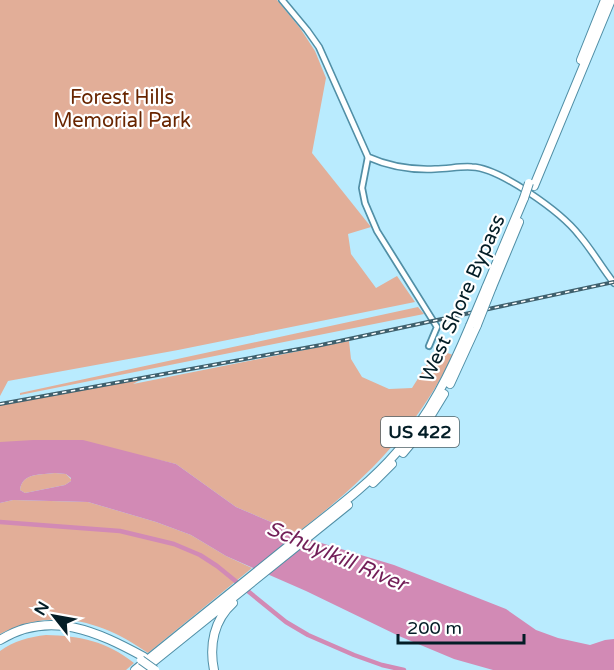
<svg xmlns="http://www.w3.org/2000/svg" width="614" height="670" font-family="'Varela Round',sans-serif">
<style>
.green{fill:#e2ae98}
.water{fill:#d28ab5;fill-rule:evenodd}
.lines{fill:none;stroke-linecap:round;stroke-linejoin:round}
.canal{stroke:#d28ab5;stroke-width:4.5}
.minor-casing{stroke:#518fa6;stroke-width:8}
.tertiary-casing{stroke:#518fa6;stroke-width:8}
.motorway-casing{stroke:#518fa6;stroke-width:10}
.minor{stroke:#fff;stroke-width:4.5}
.tertiary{stroke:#fff;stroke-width:5}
.motorway{stroke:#fff;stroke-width:8}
.rail-casing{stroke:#3f606d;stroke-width:4}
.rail{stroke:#fff;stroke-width:1.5;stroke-dasharray:4.5;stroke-linecap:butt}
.motorway-bridge-casing{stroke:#518fa6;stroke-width:10;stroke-linecap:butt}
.motorway-bridge{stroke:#fff;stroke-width:8}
.labels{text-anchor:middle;stroke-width:4.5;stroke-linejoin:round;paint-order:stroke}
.shield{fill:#fff;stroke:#4f6167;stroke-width:1.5}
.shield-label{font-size:18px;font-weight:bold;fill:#031d26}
.park-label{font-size:20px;fill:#682500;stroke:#fff}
.street-label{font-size:20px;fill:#031d26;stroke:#fff}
.water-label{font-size:21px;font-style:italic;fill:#721e57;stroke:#fff}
</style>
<rect width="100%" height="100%" fill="#b9ebfe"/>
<path class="green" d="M0 0H277L300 28 315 51 326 78 312 153 371 227 348 234 351 254 376 288 397 276 415 302 178 350 8 381 0 396Z
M418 307 424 314 20 395V393Z
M349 341 351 359 362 377 389 389 412 388 429 361 445 352 453 355C416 431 363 482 297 533L236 507 176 464 146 457 0 454V404L144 378 133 384Z
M55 473 66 474 71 479V481L65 485 25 493 20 490C22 472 42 475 55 473Z
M13 500 88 502 156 522 191 535 226 556 252 568 148 653C101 620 53 607 0 634V503Z
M46 635C81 636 106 641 134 663L126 670H0V651C14 641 29 637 46 635Z"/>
<path class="water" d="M33 440H83L176 464 236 507 318 542 394 565 506 609 536 630 558 638 590 645 605 640 614 639V670H493L454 659 399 636 306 591 226 556 191 535 156 522 88 502 13 500 0 503V442ZM55 473 66 474 71 478V481L65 485 25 493 20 490C22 472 42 475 55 473Z"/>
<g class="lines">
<path class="canal" d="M0 522 120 531 174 544 200 555 217 566 286 622 308 635 354 655 382 665 404 670"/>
<defs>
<path id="minor" d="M368 157 362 188 365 203 377 231 437 327 429 346"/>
<path id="tertiary" d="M282 0 307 30 319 47 368 157C388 166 413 170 435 169 448 169 460 166 472 167 500 168 561 212 579 235 592 250 602 268 614 283"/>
<path id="motorway" d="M581 60 605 0
M534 186 611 0
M492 287 519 222
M486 288 524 198
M450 384 477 325
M403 453 422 430 444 394
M373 483 392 464
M0 640C50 609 98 632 144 657
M135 670C187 628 239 586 291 544 327 515 367 487 397 452 430 415 451 371 470 326
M143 670 348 505
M214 670C209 645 214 620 233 603"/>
</defs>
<use href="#minor" class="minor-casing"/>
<use href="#tertiary" class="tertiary-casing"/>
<use href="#motorway" class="motorway-casing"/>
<use href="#minor" class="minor"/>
<use href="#tertiary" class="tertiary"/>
<use href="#motorway" class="motorway"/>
<defs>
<path id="rail" d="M0 404 321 345 614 282"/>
</defs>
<use href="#rail" class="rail-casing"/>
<use href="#rail" class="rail"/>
<defs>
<path id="motorway-bridge" d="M524 198 529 183
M477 325 492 287
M470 326 486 288
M141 660 155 670"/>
</defs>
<use href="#motorway-bridge" class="motorway-bridge-casing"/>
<use href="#motorway-bridge" class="motorway-bridge"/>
</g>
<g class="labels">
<rect class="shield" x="381" y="417" width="78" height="30" rx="4.5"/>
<g class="shield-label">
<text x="420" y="438">US 422</text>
</g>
<g class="park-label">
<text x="122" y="104">Forest Hills<tspan x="122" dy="23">Memorial Park</tspan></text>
</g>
<g class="street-label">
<text transform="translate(462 298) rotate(-66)" y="7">West Shore Bypass</text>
</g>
<g class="water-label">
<text transform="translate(337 556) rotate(23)" y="7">Schuylkill River</text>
</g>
</g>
<g transform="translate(54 616) rotate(301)" stroke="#ffffff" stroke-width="4.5" paint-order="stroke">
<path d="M0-4.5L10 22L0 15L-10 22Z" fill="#031d26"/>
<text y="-9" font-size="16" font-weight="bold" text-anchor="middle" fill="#031d26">N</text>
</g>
<path d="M398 634v9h126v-9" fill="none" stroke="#031d26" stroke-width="3"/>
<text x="407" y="634" font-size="18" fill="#031d26" stroke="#ffffff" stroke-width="4.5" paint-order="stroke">200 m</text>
</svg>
